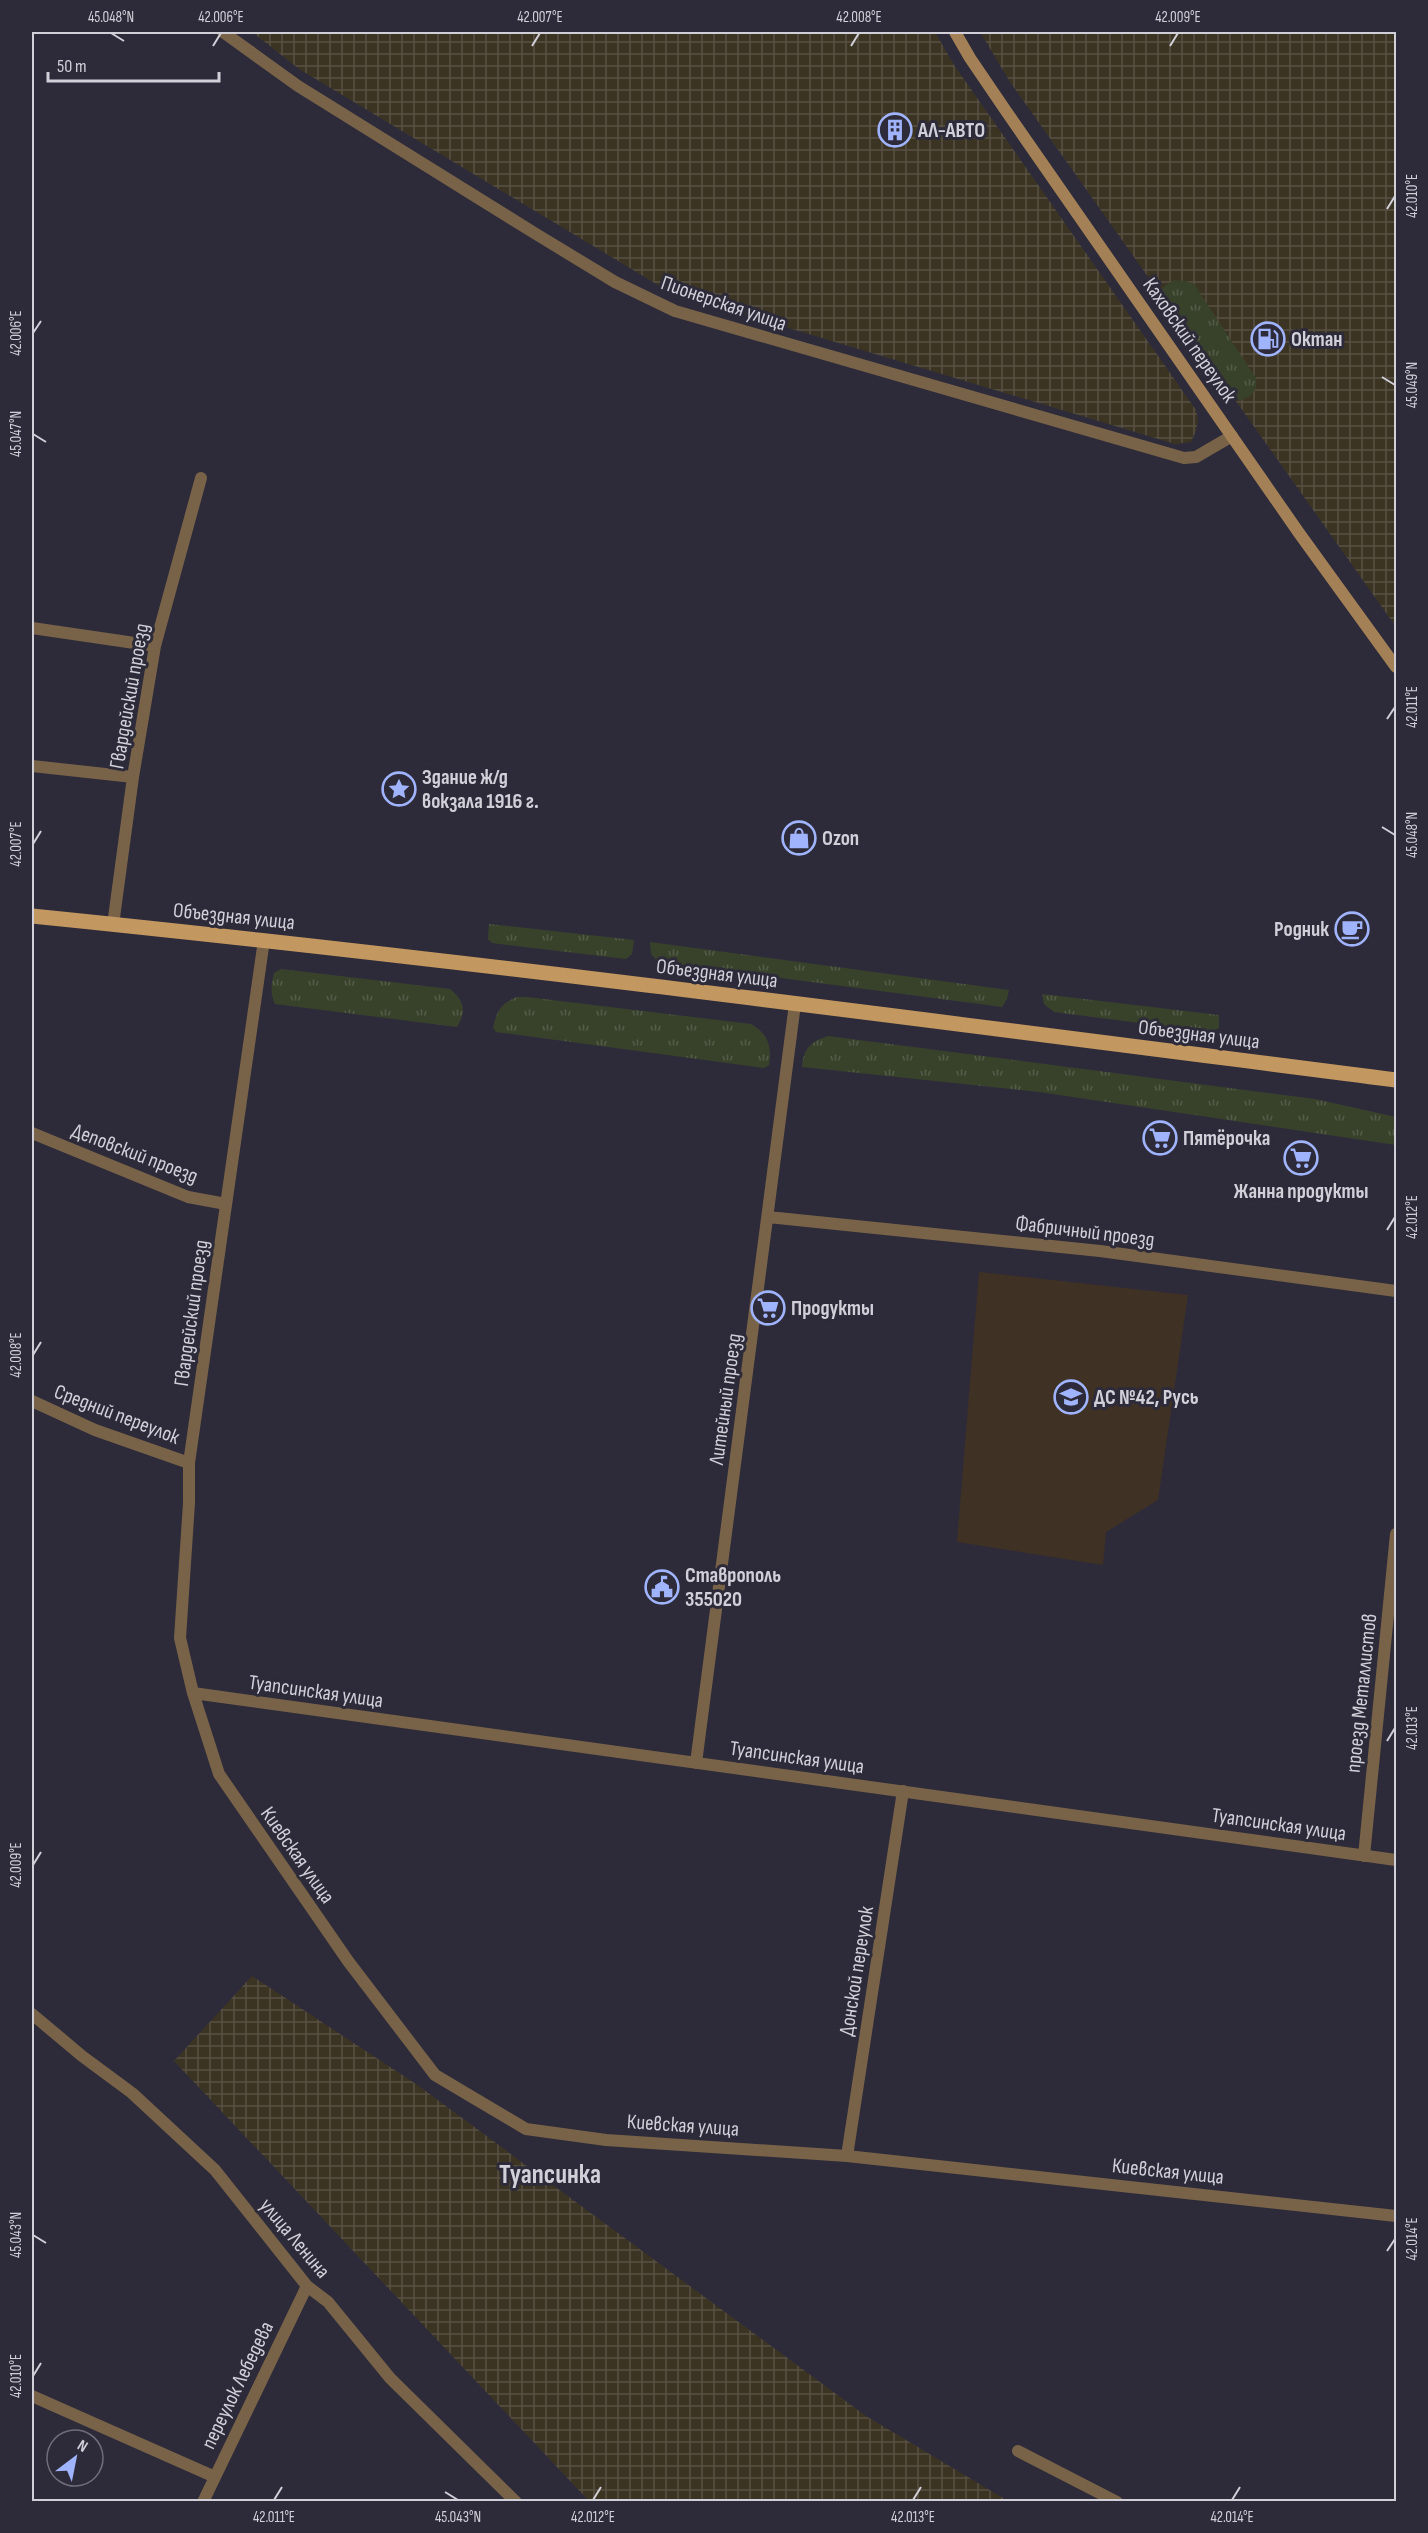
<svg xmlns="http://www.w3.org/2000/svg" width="1428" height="2533" font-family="'Sofia Sans Condensed',sans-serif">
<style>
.industrial{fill:url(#industrial-grid)}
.education{fill:#403125}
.grass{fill:url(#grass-tufts)}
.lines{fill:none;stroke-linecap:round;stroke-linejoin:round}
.minor{stroke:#786349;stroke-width:12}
.secondary{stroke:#a38056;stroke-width:12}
.primary{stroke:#c39760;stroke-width:15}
.ticks{fill:none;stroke:#d1d0d9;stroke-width:2}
.labels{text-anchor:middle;stroke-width:6;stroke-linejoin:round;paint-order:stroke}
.poi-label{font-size:21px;font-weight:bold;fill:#d1d0d9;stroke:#2d2b39;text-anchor:start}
.street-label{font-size:21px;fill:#d1d0d9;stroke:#2d2b39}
.district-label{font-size:27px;font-weight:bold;fill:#d1d0d9;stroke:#2d2b39}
.neatline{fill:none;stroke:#d1d0d9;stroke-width:2}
.ticks-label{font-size:15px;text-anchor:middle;fill:#d1d0d9}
</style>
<defs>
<pattern id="industrial-grid" width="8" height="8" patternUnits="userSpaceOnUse" patternTransform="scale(1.5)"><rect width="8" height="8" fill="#3c3423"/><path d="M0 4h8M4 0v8" fill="none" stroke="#575042"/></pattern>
<pattern id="grass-tufts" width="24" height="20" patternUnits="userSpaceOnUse" patternTransform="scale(1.5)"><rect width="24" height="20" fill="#38422b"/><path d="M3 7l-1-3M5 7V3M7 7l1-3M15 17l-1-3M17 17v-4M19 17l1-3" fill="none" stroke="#545c49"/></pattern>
</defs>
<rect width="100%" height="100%" fill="#2d2b39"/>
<path class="industrial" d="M252 32H935L954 65 1196 410 1198 419 1196 431 1191 442 1175 444 695 300 658 285 299 69Z
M980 32H1396V627L1010 82Z
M252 1976 416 2084 866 2416 1008 2501H589L174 2061Z"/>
<path class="education" d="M979 1272 1188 1295 1158 1500 1106 1532 1103 1565 957 1542Z"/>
<path class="grass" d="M1173 280 1186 281 1194 284 1256 378C1258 392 1252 396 1239 401L1161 289Z
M489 924 634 940 632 954 626 959 492 943 488 939Z
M650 942 1009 990 1007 999 1002 1007 658 962 651 954Z
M281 969 450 989C464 1000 467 1011 457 1027L275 1004C270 994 271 984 274 973Z
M1042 994 1219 1015V1028L1210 1032 1054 1012 1044 1004Z
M517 997H527L751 1024C768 1034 772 1046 769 1065L764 1068 496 1032 493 1028C497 1011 500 1004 517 997Z
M828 1036 1315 1099 1396 1117V1145L1039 1092 802 1067C804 1048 810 1042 828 1036Z"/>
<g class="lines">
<path class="minor" d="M223 32 298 86 536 234 615 282 675 311 1184 458 1196 457 1232 436
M32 628 155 646
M32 766 133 777
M113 925 133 777 155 646 201 478
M264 940 189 1463V1503L180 1638 193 1693 219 1774 348 1961 435 2075 526 2129 606 2140 847 2156 1396 2216
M32 1133 188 1197 226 1204
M768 1217 1100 1251 1396 1291
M32 1401 95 1430 189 1463
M193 1693 1396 1860
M696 1763 795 1004
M1364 1856 1396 1534
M32 2014 82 2056 132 2093 215 2170 307 2286 328 2302 390 2378 516 2502
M847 2156 903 1791
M32 2396 215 2477
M1018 2451 1117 2502
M203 2502 307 2286"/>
<path class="secondary" d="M955 32 970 58 1006 111 1299 533 1396 667"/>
<path class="primary" d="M32 916C487 962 942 1022 1396 1080"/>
</g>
<path class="ticks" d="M111 33 124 41M213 46 221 33M532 46 540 33M851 46 859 33M1170 46 1178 33M1387 209 1395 196M33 333 41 321M1382 377 1395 385M33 434 46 442M1387 719 1395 707M1382 827 1395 835M33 844 41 831M1387 1230 1395 1217M33 1355 41 1342M1387 1741 1395 1728M33 1865 41 1852M33 2235 46 2243M1387 2251 1395 2239M33 2376 41 2363M445 2492 458 2500M274 2500 282 2487M593 2500 601 2487M913 2500 921 2487M1232 2500 1240 2487"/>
<defs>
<symbol id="building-ring" viewBox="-11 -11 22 22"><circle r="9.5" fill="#2d2b39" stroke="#a0b3fd" stroke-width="1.5"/><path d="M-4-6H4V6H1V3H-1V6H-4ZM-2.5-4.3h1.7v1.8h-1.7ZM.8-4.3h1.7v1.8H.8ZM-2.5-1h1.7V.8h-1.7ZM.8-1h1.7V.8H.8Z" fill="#a0b3fd"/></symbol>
<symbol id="fuel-ring" viewBox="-11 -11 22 22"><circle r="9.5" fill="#2d2b39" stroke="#a0b3fd" stroke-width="1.5"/><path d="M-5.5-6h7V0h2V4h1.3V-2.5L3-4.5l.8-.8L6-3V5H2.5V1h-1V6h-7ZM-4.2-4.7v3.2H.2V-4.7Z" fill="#a0b3fd"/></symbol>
<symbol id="sight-ring" viewBox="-11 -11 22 22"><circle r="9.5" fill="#2d2b39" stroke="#a0b3fd" stroke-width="1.5"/><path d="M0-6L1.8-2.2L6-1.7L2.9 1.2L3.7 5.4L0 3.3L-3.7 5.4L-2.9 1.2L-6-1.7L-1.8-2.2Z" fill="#a0b3fd"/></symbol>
<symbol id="shop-ring" viewBox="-11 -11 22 22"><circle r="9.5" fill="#2d2b39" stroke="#a0b3fd" stroke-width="1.5"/><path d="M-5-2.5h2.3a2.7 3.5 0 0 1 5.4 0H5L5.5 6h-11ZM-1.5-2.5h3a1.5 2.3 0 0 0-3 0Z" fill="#a0b3fd"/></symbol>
<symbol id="cafe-ring" viewBox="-11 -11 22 22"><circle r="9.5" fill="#2d2b39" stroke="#a0b3fd" stroke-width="1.5"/><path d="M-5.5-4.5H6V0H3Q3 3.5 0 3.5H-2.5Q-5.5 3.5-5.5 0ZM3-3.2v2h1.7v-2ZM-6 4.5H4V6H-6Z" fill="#a0b3fd"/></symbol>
<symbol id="supermarket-ring" viewBox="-11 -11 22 22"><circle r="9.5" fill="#2d2b39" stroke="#a0b3fd" stroke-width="1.5"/><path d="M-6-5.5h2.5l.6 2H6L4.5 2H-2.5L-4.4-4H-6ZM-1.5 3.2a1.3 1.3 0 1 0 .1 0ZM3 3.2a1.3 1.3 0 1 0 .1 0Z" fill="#a0b3fd"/></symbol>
<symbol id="school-ring" viewBox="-11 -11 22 22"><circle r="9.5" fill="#2d2b39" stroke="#a0b3fd" stroke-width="1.5"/><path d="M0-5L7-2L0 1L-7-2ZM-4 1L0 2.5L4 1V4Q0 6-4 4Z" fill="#a0b3fd"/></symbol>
<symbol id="civic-ring" viewBox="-11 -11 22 22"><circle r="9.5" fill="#2d2b39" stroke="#a0b3fd" stroke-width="1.5"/><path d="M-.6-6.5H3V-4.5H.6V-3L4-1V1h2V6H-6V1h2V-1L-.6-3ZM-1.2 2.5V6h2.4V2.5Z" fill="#a0b3fd"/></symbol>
</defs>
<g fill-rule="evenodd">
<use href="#building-ring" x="876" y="111" width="38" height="38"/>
<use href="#fuel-ring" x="1249" y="320" width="38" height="38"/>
<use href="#sight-ring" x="380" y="770" width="38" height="38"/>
<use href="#shop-ring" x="780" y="819" width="38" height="38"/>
<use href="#cafe-ring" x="1333" y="910" width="38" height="38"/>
<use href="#supermarket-ring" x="1141" y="1119" width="38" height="38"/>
<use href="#supermarket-ring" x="1282" y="1139" width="38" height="38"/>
<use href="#supermarket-ring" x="749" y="1289" width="38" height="38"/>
<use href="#school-ring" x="1052" y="1378" width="38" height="38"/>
<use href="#civic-ring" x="643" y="1568" width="38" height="38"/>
</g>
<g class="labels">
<g class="poi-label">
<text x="918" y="137">АЛ-АВТО</text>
<text x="1291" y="346">Октан</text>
<text x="422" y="784">Здание ж/д<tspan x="422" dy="24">вокзала 1916 г.</tspan></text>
<text x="822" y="845">Ozon</text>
<text x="1329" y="936" text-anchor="end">Родник</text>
<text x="1183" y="1145">Пятёрочка</text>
<text x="1301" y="1198" text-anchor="middle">Жанна продукты</text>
<text x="791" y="1315">Продукты</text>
<text x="1094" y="1404">ДС №42, Русь</text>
<text x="685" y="1582">Ставрополь<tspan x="685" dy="24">355020</tspan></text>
</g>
<g class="street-label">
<text transform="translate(724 303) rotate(19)" y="7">Пионерская улица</text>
<text transform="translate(1190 340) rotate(55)" y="7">Каховский переулок</text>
<text transform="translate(129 696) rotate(-80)" y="7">Гвардейский проезд</text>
<text transform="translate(234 916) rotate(6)" y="7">Объездная улица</text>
<text transform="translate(717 973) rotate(7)" y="7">Объездная улица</text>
<text transform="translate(1199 1034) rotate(7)" y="7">Объездная улица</text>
<text transform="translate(135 1153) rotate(21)" y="7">Деповский проезд</text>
<text transform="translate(1085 1231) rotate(7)" y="7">Фабричный проезд</text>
<text transform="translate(191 1313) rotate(-82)" y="7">Гвардейский проезд</text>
<text transform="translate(725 1399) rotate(-82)" y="7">Литейный проезд</text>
<text transform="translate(117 1414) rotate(21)" y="7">Средний переулок</text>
<text transform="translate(316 1691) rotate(8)" y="7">Туапсинская улица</text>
<text transform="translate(1361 1693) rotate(-84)" y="7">проезд Металлистов</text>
<text transform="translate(797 1757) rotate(8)" y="7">Туапсинская улица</text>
<text transform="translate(1279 1824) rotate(8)" y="7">Туапсинская улица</text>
<text transform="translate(298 1855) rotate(55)" y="7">Киевская улица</text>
<text transform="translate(856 1971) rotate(-81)" y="7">Донской переулок</text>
<text transform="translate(683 2125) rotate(4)" y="7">Киевская улица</text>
<text transform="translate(1168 2171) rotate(6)" y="7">Киевская улица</text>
<text transform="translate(295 2238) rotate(50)" y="7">улица Ленина</text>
<text transform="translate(237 2385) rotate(-64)" y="7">переулок Лебедева</text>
</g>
<g class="district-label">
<text x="550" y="2183">Туапсинка</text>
</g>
</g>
<rect width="1428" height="2533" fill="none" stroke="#2d2b39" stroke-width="66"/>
<g transform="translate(75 2458) rotate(32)"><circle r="28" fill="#2d2b39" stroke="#6f6d79" stroke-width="1.5"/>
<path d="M0-4.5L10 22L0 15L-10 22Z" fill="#a0b3fd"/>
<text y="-9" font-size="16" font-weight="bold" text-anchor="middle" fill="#d1d0d9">N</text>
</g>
<path d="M48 72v9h171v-9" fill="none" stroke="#d1d0d9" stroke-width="3"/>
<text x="57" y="72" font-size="18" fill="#d1d0d9" stroke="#2d2b39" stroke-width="4.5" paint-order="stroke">50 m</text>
<rect x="33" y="33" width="1362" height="2467" class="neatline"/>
<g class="ticks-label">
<text x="111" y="22">45.048°N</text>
<text x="221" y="22">42.006°E</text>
<text x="540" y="22">42.007°E</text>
<text x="859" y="22">42.008°E</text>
<text x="1178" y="22">42.009°E</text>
<text transform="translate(1412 196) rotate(-90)" y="5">42.010°E</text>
<text transform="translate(16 333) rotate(-90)" y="5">42.006°E</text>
<text transform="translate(1412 385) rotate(-90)" y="5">45.049°N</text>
<text transform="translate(16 434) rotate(-90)" y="5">45.047°N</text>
<text transform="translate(1412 707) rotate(-90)" y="5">42.011°E</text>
<text transform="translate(1412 835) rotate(-90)" y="5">45.048°N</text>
<text transform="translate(16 844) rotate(-90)" y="5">42.007°E</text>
<text transform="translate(1412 1217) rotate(-90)" y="5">42.012°E</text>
<text transform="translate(16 1355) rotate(-90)" y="5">42.008°E</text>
<text transform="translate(1412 1728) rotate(-90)" y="5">42.013°E</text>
<text transform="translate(16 1865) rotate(-90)" y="5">42.009°E</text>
<text transform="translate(16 2235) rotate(-90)" y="5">45.043°N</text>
<text transform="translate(1412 2239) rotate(-90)" y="5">42.014°E</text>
<text transform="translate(16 2376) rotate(-90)" y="5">42.010°E</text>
<text x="274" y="2522">42.011°E</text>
<text x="458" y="2522">45.043°N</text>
<text x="593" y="2522">42.012°E</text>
<text x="913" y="2522">42.013°E</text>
<text x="1232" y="2522">42.014°E</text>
</g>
</svg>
